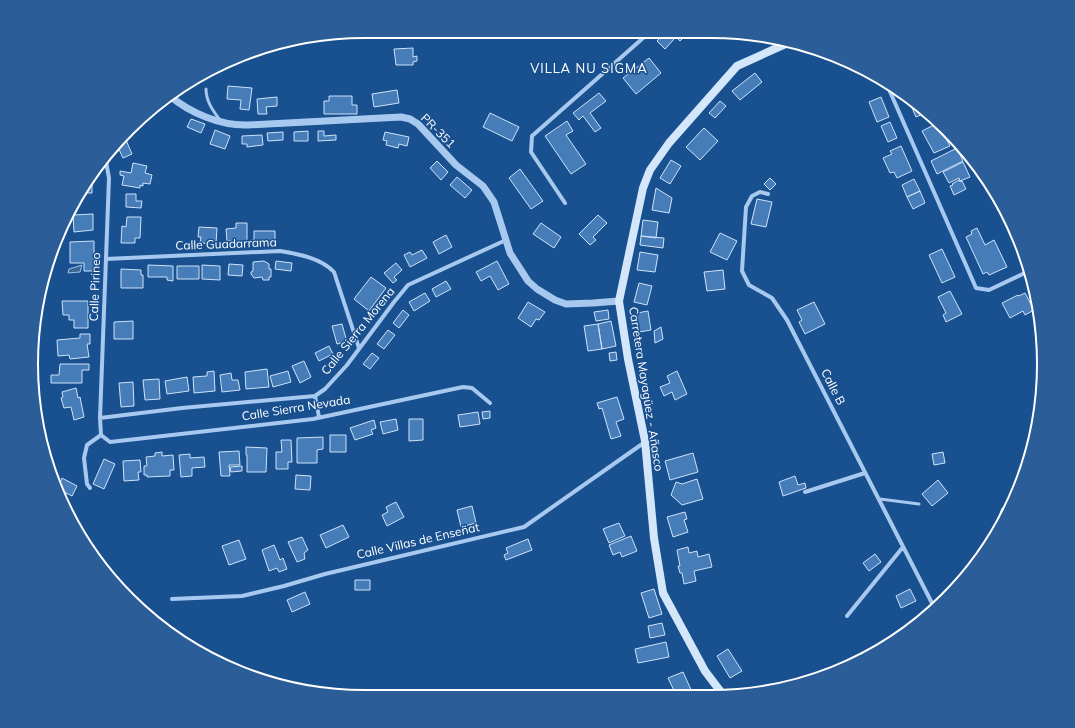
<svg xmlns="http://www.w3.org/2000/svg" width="1075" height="728" font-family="Mulish,sans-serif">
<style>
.water{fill:#3e6693;stroke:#9ac5f1}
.building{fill:#467cb8;stroke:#cde3fa}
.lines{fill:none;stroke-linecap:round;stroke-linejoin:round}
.service{stroke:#a7c9ef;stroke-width:3}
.minor{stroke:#a7c9ef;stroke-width:4}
.tertiary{stroke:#a7c9ef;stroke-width:7}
.secondary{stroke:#d4e6fa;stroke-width:8}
.labels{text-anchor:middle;stroke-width:3;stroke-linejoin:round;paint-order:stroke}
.street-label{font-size:12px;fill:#fff;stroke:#19508f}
.neighbourhood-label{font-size:13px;letter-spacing:1px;fill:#fff;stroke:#19508f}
.rim{fill:none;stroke:#fff;stroke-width:2}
</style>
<rect width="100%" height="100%" fill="#19508f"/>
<path class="water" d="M82 265 80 272 68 273 69 269Z"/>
<path class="building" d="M606 31H618L610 37Z
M667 31H688L689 32 680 41 676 37 665 49 657 41Z
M413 48V57L417 56V61L413 62V65H396L394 49Z
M649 58 661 73 636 94 623 78Z
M755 73 762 82 740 100 732 91Z
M228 86 252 88 249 110 240 109 241 100 227 99Z
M397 90 399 103 374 107 372 94Z
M599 93 606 101 590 113 601 128 595 132 583 116 579 120 573 113Z
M329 96H352V105H357V114H324V101H329Z
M277 97V106L266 107 267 114H258L257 99Z
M881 97 889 117 877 122 869 102Z
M720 101 726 106 715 118 709 113Z
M916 106 925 113 916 117 912 108Z
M490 113 519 127 512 141 483 127Z
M191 119 205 124 201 133 187 127Z
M567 121 573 131 566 135 586 164 571 174 545 136Z
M890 122 897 138 888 142 881 126Z
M938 123 950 146 934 153 922 131Z
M704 128 718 141 700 160 686 147Z
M215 130 230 136 225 149 210 144Z
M308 131V141H294V132Z
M318 131H324V136L336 135V140L318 141Z
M283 132V140L268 141 267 133Z
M385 132 409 137 407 146 399 144 398 148 386 145 387 141 383 140Z
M262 135 263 145 247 147V144H242V136Z
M126 140 132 154 123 158 117 145Z
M901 146 912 171 897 178 894 172 890 173 883 158 892 154 890 151Z
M957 148 963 161 937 174 931 161Z
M671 160 681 166 670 184 660 178Z
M437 161 448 172 441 180 430 168Z
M963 162 970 177 960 181 959 178 949 183 943 172Z
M133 163 147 166 145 173 152 175 150 184 143 183V186L140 185V188L122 185 124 176 120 175V171L131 173Z
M520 169 543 201 531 209 509 178Z
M457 177 472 190 465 198 450 185Z
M770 178 776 184 770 190 764 184Z
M914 179 920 191 907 197 902 185Z
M959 180 960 182 962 181 966 189 954 195 950 186 953 185 952 184Z
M88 181H92V193H82Z
M656 188 672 198 669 213 652 210Z
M920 191 925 203 913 209 907 197Z
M126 194H136V201H142L141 208 126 207Z
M757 199 772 202 766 227 751 224Z
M93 214V230L74 232 73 215Z
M598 215 607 223 593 237 596 240 590 245 579 234Z
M127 217H141L140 238H135V243H121L122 226 126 227Z
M643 220 658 222 656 238 641 236Z
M236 223H247V241H237V243H234V241H227L226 229 236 228Z
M541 223 561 237 554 248 533 234Z
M199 227 217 228 216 244 200 243 201 237H198Z
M977 228 985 245 994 240 1007 267 989 275 987 272 983 274 966 237 972 234 971 231Z
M254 231H275V242L252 243V240H254Z
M720 233 737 241 727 260 710 252Z
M446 235 452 247 439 254 433 242Z
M641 236 664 238 663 248 640 245Z
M94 241V271H84V263H70V242Z
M942 249 955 277 942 283 929 255Z
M422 250 427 258 410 267 404 255 410 252 412 255Z
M640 252 658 255 655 272 637 270Z
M1024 254 1027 263 1023 265 1019 256Z
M264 261 269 264V269H271V277H269V280H263L262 277 254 278 251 274V272L253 271V262Z
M276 261 292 263 291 271 275 269Z
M497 261 509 284 498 290 490 276 481 281 476 272Z
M396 263 402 270 394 277 397 280 393 283 384 273Z
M229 264 243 265 242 276 228 275Z
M148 265 173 266V281L167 280V277H148Z
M202 265 220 266V280L202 279Z
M177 266H199V279H177Z
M121 269 141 270V275H143V288H121Z
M723 270 725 289 707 291 704 272Z
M371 277 386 288 369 311 354 299Z
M446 281 451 289 436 297 432 289Z
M639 283 652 286 647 305 634 302Z
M950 291 962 314 946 322 943 315 946 313 938 297Z
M425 293 430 301 414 311 409 302Z
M1025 293 1034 310 1025 315 1023 311 1010 318 1002 303 1018 295 1019 296Z
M62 301H88V328H74V320H69V315H63Z
M528 302 545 312 539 320 536 319 531 327 518 318Z
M814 302 825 324 805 334 799 322 802 320 797 310Z
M403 310 409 315 399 328 393 323Z
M608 310 609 319 596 321 594 312Z
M648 311 651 330 639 332 637 313Z
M133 321V339H114V322Z
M611 321 616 346 602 349 598 324Z
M342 324 347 342 337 344 332 326Z
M598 324 602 349 588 351 584 326Z
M661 327 663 339 655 343 654 331Z
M388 330 395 335 384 349 377 344Z
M80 334H90V344H87L89 357 70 359 69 355 58 356 57 340 80 338Z
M329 346 333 354 319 361 315 353Z
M616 352 617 360 610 361 609 353Z
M372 353 379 358 370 369 363 364Z
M304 361 311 377 300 383 292 366Z
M60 364H89V370H82V383H51V375H59Z
M267 369 269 387 246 389 245 372Z
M214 371 215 391 194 393 193 377 207 376V372Z
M288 371 291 382 273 387 270 376Z
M677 371 687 394 675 400 672 392 664 396 660 387 670 383 667 376Z
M231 373 232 380H238L240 390 222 392 220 375Z
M187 377 189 391 167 394 165 381Z
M159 379 160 399 145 400 143 380Z
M133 382 134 406 121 407 119 383Z
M76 388 78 398 80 397 84 417 74 420 71 407 64 408 61 398 63 397 62 392Z
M617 397 624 419 616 422 621 436 611 439 602 408 599 409 597 403Z
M490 411V418L483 419 482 412Z
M478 412 480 424 460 427 458 415Z
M396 419 398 430 383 434 380 422Z
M409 419H423V440L409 441Z
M374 420 376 428 371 430 373 434 355 440 350 428Z
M330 435H346V452H330Z
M323 437V449L317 450V463H297V438Z
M281 440H291L292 462H288V469H276V452H282Z
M246 447 267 448 266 472H247V455H246Z
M239 451 240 465H229L230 476H221L219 452Z
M162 452V456L173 455 174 470H170V476L147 477V475H144V466H147L146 457 155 456V453Z
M943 452 945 463 934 465 932 454Z
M693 453 698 472 670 480 665 461Z
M190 454V458L204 457 205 467 192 468V476L181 477 179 455Z
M104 459 115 464 104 489 93 484Z
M140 460 141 472H138L139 480 124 481 123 461Z
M242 466V471L231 472 230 467Z
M296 475 311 476 310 490 295 489Z
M795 476 798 485 805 483 806 488 783 496 779 482Z
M62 478 77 486 72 496 60 490 59 485Z
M697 479 703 499 682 505 671 495 676 482 682 484Z
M938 480 948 493 932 506 922 494Z
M396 502 404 517 387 526 382 515 388 512 386 507Z
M472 506 476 523 461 527 457 510Z
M1002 508 1009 509 1002 522H997Z
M685 512 687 519 684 520 688 532 673 537 667 517Z
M619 523 625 536 609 543 603 529Z
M343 525 349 537 326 548 320 535Z
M631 536 637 551 622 557 620 552 613 555 609 545Z
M302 537 308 550 304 553 305 559 297 562 288 542Z
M528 539 532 550 506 560 504 555 508 553 506 548Z
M239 540 246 559 229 565 222 546Z
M274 545 280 560 283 558 287 569 279 572 277 568 269 571 262 550Z
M688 547 689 553 697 551 698 557 709 554 712 567 694 571 696 581 684 584 682 573H680L678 566H680L677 550Z
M875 554 881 562 869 571 863 563Z
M355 580H370V590H355Z
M654 589 662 614 649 618 641 593Z
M910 589 916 601 901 608 896 596Z
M305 592 310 604 292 612 287 600Z
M662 623 665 635 650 638 648 626Z
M666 642 669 657 638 663 635 649Z
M728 649 742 671 730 678 717 656Z
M683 672 693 694 685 697H677L668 678Z"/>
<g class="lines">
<path class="service" d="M206 89C206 101 213 111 220 120
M880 499 919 504"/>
<path class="minor" d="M888 87 976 288 989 290 1029 271
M768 194 760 192 752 196 746 207 742 271 749 285 772 298 787 320 935 609
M565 203 531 152 532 136 651 31
M106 259 280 251C298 254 321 258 334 272L359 348
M315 396 319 417
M100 418 182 408 315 396 325 389 347 365 394 302 408 285 506 240
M101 435 110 442 313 419 463 387 472 388 490 403
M90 488 87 484 84 458 87 445 101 435 100 418 109 178 105 156
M805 492 865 473
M992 541 994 537
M172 599 242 596 284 586 325 574 524 527 645 442
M847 616 903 547"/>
<path class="tertiary" d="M170 96C190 113 221 126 248 125L401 117 410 119 418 124 456 165 483 186 494 202 510 253 528 281 537 289 555 300 566 304 593 303 619 301"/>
<path class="secondary" d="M724 696 705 671 663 593 654 538 645 441 628 359 619 301 643 188 650 170 669 143 737 66 790 42"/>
</g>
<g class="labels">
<g class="street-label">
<text transform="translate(438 131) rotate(45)" y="4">PR-351</text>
<text transform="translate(226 244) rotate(-2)" y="4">Calle Guadarrama</text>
<text transform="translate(95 287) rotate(-88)" y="4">Calle Pirineo</text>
<text transform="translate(358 331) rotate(-51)" y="4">Calle Sierra Morena</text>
<text transform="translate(833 387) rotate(63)" y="4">Calle B</text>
<text transform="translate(646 389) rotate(81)" y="4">Carretera Mayagüez - Añasco</text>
<text transform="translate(296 408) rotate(-9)" y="4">Calle Sierra Nevada</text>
<text transform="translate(418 541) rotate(-13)" y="4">Calle Villas de Enseñat</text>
</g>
<g class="neighbourhood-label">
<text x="589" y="73">VILLA NU SIGMA</text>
</g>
</g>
<path d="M0 0H1075V728H0ZM364 38H711A326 326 0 0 1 1037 364V364A326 326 0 0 1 711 690H364A326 326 0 0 1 38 364V364A326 326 0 0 1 364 38Z" fill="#2b5e98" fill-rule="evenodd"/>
<path class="rim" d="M364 38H711A326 326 0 0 1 1037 364V364A326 326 0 0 1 711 690H364A326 326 0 0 1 38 364V364A326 326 0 0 1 364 38Z"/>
</svg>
